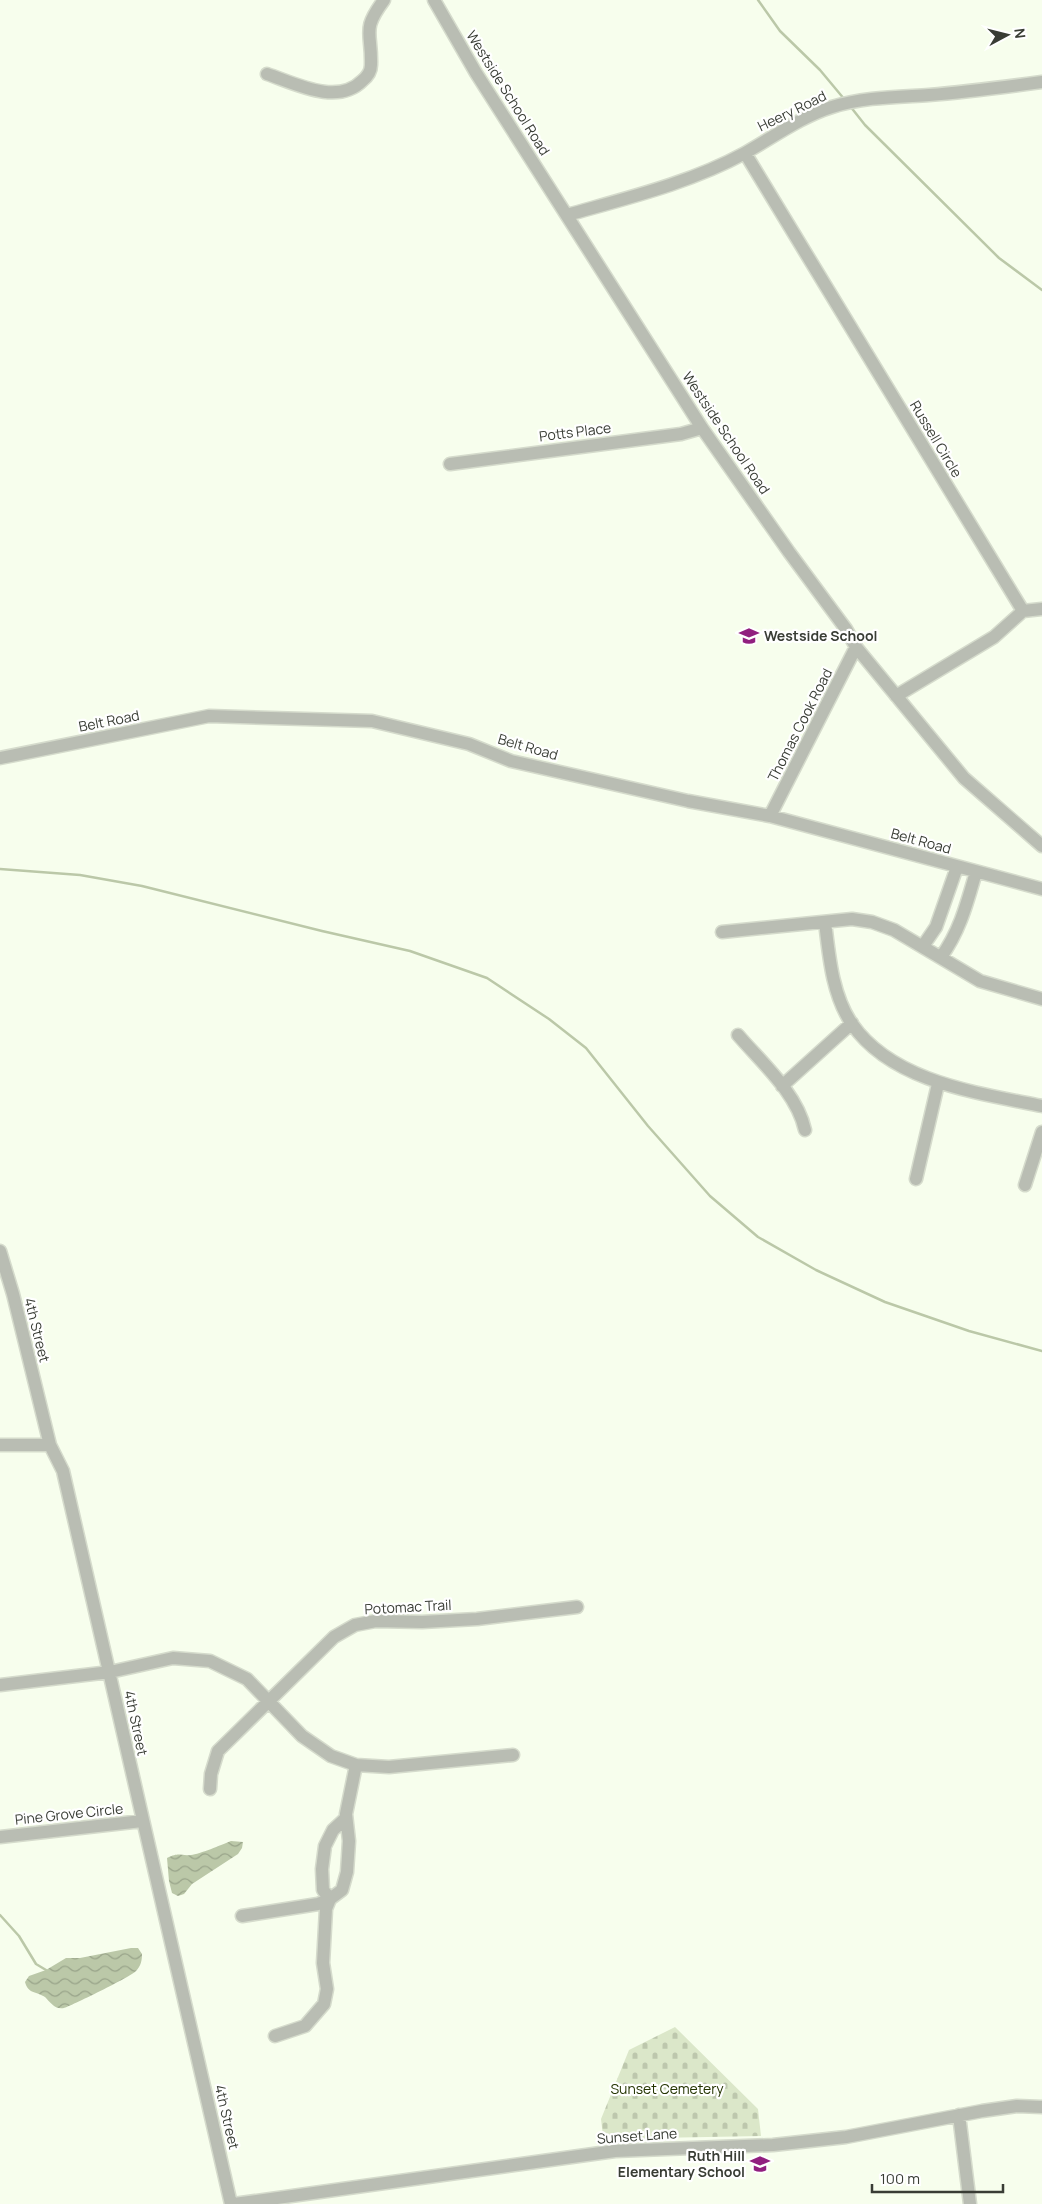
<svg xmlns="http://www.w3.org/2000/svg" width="1042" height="2204" font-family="Manrope,sans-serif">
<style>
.cemetery{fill:url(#cemetery-stones)}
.water{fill:url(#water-waves)}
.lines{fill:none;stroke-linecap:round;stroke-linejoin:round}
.stream{stroke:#bbc8a8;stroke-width:2.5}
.minor-casing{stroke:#d5dbcc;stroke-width:15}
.minor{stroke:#b9bdb3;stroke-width:12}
.labels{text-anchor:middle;stroke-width:4.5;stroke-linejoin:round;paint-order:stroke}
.street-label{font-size:14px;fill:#393d35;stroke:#fff}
.poi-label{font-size:14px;font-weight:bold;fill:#393d35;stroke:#fff;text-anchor:start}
.park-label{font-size:14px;fill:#243401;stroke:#fff}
</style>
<defs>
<pattern id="cemetery-stones" width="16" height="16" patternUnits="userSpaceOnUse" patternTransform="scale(1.25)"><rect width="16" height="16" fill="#dbe7c9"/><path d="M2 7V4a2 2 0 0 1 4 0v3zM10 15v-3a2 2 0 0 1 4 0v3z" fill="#bdc7ad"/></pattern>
<pattern id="water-waves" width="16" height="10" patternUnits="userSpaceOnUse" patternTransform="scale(1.25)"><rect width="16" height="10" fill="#bbc8a8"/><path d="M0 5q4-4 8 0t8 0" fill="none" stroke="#99a48a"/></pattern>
</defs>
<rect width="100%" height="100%" fill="#f7feed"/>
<path class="cemetery" d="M675 2027 758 2109 761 2136 654 2138 604 2144 601 2119 629 2050Z"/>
<path class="water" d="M231 1841 243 1842 242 1848 238 1854 192 1884 184 1894 178 1896 172 1893 169 1881 167 1858C180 1852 179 1856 191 1855 200 1854 221 1845 231 1841Z
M131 1948H138L142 1954C142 1960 141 1966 136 1971 132 1976 69 2007 64 2008 55 2010 50 2002 45 1997 36 1991 28 1994 25 1982L29 1976 46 1970 66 1958H80Z"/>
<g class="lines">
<path class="stream" d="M758 0 780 31 820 70 845 100
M850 106 865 125 999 258 1042 290
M0 869 80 875 142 886 322 931 410 951 487 978 549 1019 586 1048 648 1126 710 1196 758 1237 816 1270 885 1302 969 1331 1042 1351
M0 1915 19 1936 36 1964 46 1970"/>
<defs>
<path id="minor" d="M434 0 476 73 702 428 789 552 846 629 856 647 964 778 1042 846
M267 74C294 83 337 106 362 81 367 77 371 72 371 65 372 31 361 31 384 0
M745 153 1023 611
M567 215C627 198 690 183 745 153 772 138 802 116 832 107 863 97 897 97 929 95 967 92 1005 87 1042 82
M450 464 681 434 702 428
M1023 611 1042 609
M896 696 994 637 1023 611
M0 758 209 716 372 721 469 744 511 761 688 801 770 816 1042 889
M770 816 856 647
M825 922C829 955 832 995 852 1024 892 1082 978 1093 1042 1106
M722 932 852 919 872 922 894 930 980 981 1042 999
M923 946 936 927 957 867
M941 957C960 931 967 903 976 872
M738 1035C761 1062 797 1093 805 1130
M782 1086 852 1023
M916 1179 938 1084
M1025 1185 1042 1132
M0 1251 13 1294 50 1445 63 1471 231 2204
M0 1445H50
M0 1685 110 1672 173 1658 210 1661 247 1679 302 1736 331 1756 356 1765 389 1767 513 1755
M210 1789 211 1774 218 1751 334 1637 355 1625 376 1621 422 1622 477 1619 577 1607
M0 1837 142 1821
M330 1899 323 1890 322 1869 325 1846 333 1830 346 1818
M242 1916 318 1904 330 1899
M275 2036 305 2026 324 2004 327 1989 323 1963 326 1909 330 1899 342 1890 347 1872 349 1841 346 1814 356 1765
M959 2115 970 2204
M234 2204 615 2151 773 2145 846 2137 982 2111 1017 2106 1042 2107"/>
</defs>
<use href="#minor" class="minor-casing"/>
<use href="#minor" class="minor"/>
</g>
<defs>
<symbol id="school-bare" viewBox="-9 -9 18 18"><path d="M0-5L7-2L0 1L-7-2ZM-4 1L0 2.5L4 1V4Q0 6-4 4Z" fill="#911f7f" stroke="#fff" stroke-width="2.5" paint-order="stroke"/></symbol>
</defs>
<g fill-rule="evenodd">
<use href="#school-bare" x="735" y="622" width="28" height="28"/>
<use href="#school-bare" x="746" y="2150" width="28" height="28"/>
</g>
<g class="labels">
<g class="street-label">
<text transform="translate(508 93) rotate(58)" y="5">Westside School Road</text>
<text transform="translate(792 111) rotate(-26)" y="5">Heery Road</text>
<text transform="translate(575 432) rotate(-7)" y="5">Potts Place</text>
<text transform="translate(726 433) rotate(56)" y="5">Westside School Road</text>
<text transform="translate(936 439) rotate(59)" y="5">Russell Circle</text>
<text transform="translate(109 721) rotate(-11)" y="5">Belt Road</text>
<text transform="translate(800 725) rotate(-63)" y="5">Thomas Cook Road</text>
<text transform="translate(528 747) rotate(16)" y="5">Belt Road</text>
<text transform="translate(921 841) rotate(15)" y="5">Belt Road</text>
<text transform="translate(37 1330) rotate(76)" y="5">4th Street</text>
<text transform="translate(408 1607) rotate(-3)" y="5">Potomac Trail</text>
<text transform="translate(136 1723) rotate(78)" y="5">4th Street</text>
<text transform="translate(69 1814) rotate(-6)" y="5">Pine Grove Circle</text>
<text transform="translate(227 2117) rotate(77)" y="5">4th Street</text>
<text transform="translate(637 2136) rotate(-4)" y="5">Sunset Lane</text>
</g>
<g class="poi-label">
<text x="764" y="641">Westside School</text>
<text x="745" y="2161" text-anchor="end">Ruth Hill<tspan x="745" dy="16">Elementary School</tspan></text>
</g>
<g class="park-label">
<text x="667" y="2094">Sunset Cemetery</text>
</g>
</g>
<g transform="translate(1007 35) rotate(83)" stroke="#ffffff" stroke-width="4" paint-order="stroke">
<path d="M0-4L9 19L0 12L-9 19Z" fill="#393d35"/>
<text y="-8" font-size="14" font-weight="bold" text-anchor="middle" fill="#393d35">N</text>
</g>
<path d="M872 2184v8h131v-8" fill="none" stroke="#393d35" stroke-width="2.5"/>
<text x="880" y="2184" font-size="15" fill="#393d35" stroke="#ffffff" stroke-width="4" paint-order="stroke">100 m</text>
</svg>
